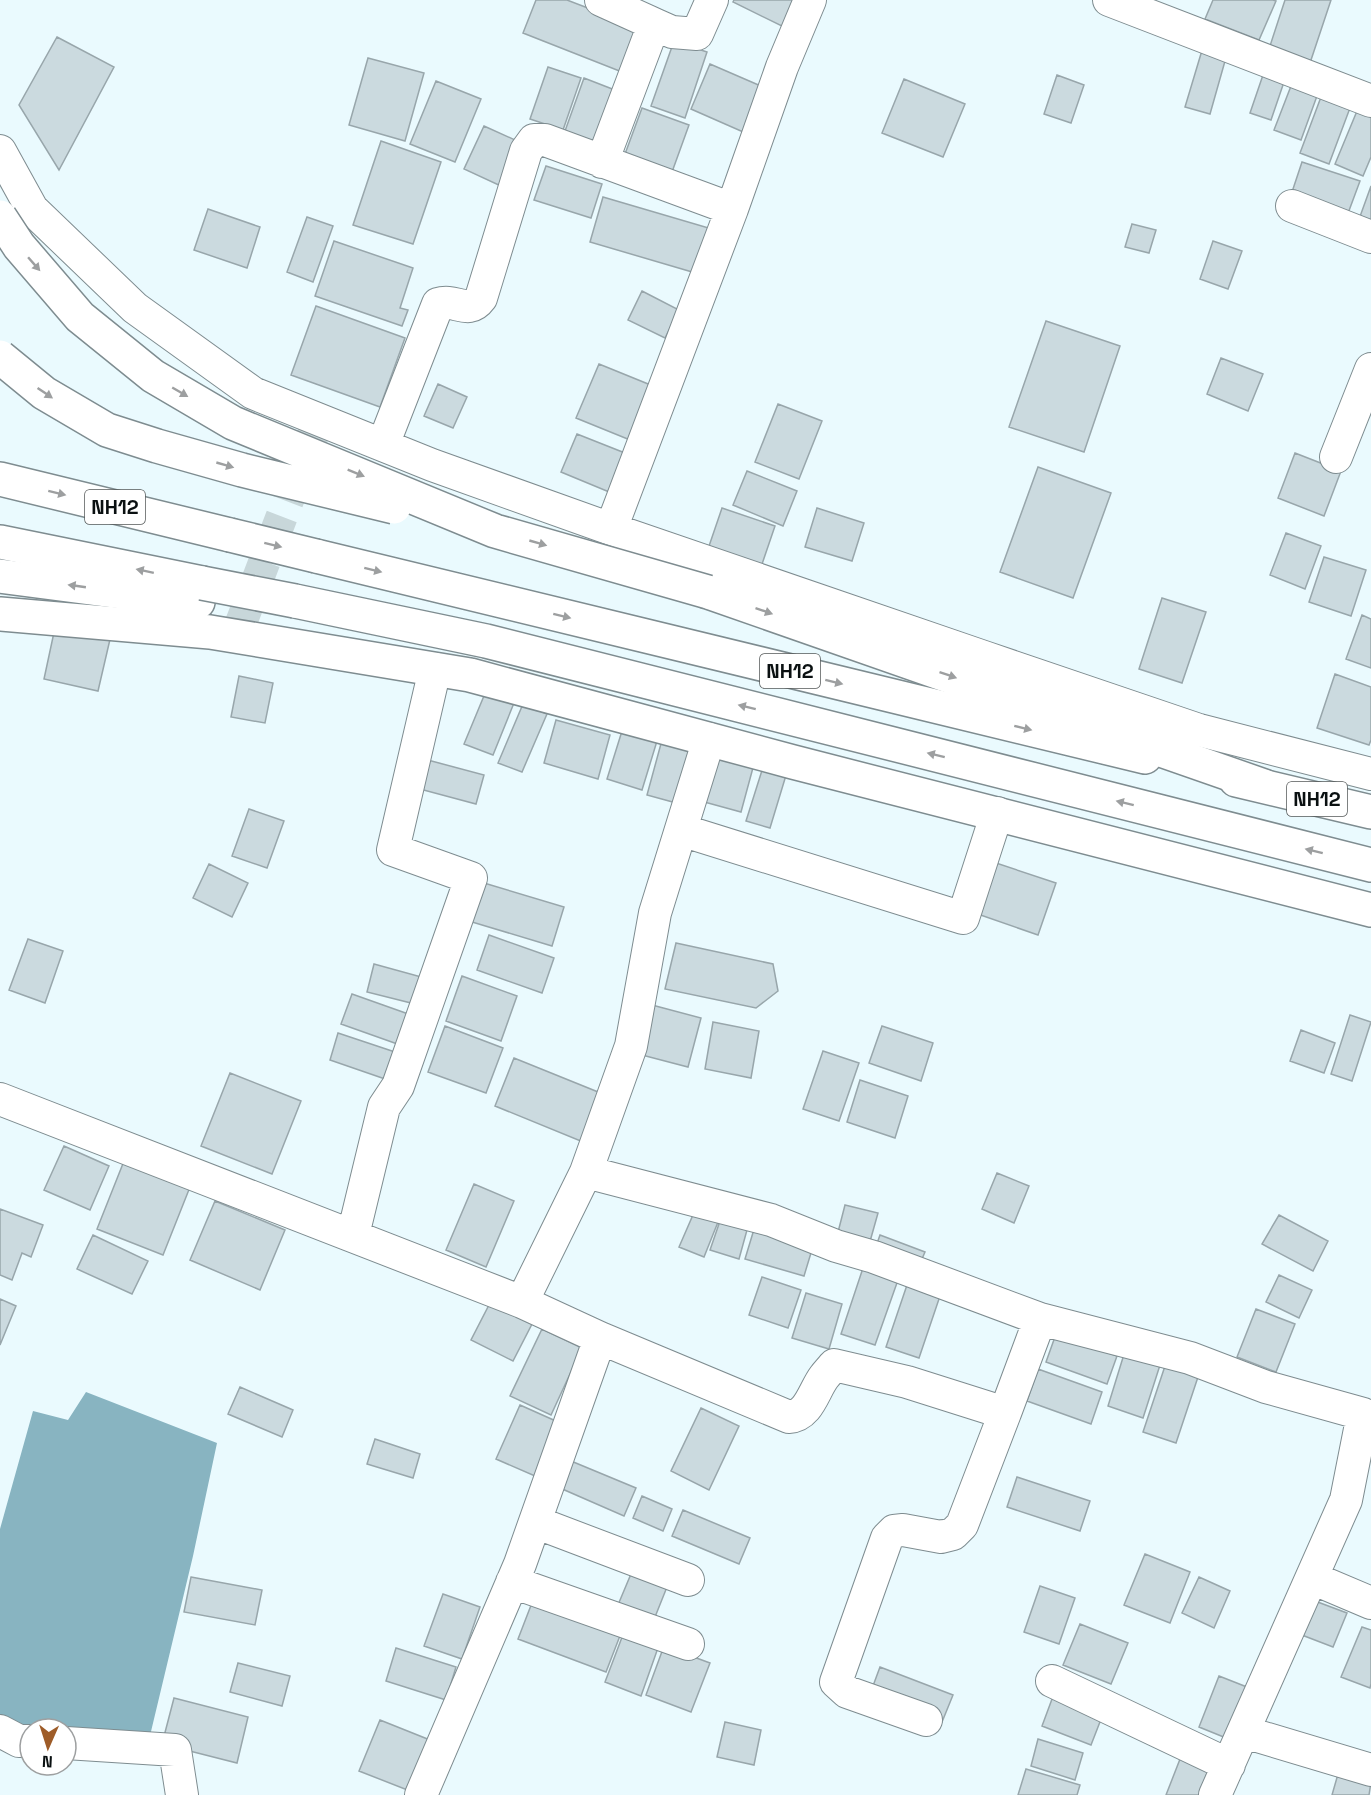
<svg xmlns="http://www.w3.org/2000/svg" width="1371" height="1795" font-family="'Space Grotesk',sans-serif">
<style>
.water{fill:#88b4c1}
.building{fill:#cbdadf;stroke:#98a6ab;stroke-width:1.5}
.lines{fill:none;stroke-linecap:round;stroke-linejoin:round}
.minor-tunnel{stroke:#c8d7da;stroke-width:32;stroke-dasharray:32 16;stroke-linecap:butt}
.minor-casing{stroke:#7e8c90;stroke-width:34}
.tertiary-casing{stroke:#7e8c90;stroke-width:36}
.trunk-casing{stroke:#7e8c90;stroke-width:36}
.motorway-casing{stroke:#7e8c90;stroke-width:36}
.minor{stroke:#fff;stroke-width:32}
.tertiary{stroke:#fff;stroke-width:33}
.trunk{stroke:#fff;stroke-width:33}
.motorway{stroke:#fff;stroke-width:33}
.trunk-bridge-casing{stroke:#7e8c90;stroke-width:36;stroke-linecap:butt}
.motorway-bridge-casing{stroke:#7e8c90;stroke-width:36;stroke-linecap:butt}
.trunk-bridge{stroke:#fff;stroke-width:33}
.motorway-bridge{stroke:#fff;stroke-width:33}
.oneway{fill:#9d9fa0}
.labels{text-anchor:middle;stroke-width:4.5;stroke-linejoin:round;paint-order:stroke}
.shield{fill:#fff;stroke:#545858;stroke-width:1.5}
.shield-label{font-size:20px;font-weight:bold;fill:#0a1011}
</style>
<rect width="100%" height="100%" fill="#eafafe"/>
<path class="water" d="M86 1392 217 1443 193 1556 148 1744 66 1729H30L0 1724V1529L33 1411 68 1420Z"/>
<path class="building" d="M536 0H567L640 28 622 72 523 33Z
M734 0H802L788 29 733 2Z
M1213 0H1273L1276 1 1259 40 1205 19Z
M1285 0H1331L1310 63 1269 49Z
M57 37 114 67 59 170 19 105Z
M674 41 707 52 685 118 651 106Z
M1203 47 1227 54 1210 114 1185 107Z
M368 58 424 73 405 141 349 125Z
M710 64 770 90 750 135 691 109Z
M548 67 581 78 563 130 530 119Z
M1057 75 1084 85 1071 123 1044 114Z
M1263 75 1284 82 1271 120 1250 113Z
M584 78 620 92 600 145 565 131Z
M904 79 965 104 943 157 882 133Z
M436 81 481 99 455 162 410 144Z
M1291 86 1317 96 1301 140 1274 130Z
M1321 97 1350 108 1329 164 1300 153Z
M642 108 689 125 672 172 625 154Z
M1357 111 1371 117V157L1363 176 1335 164Z
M484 126 524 144 503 187 464 169Z
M381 141 441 162 413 244 353 225Z
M1302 162 1360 181 1347 216 1290 198Z
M546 166 602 184 591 218 534 200Z
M1371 186V227L1358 222Z
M603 197 712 229 699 274 590 242Z
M208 209 260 227 247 268 194 250Z
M307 217 333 226 313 282 287 272Z
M1132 224 1156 230 1149 253 1125 247Z
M334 241 413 268 400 308 408 310 402 326 315 296Z
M1213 241 1242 251 1228 289 1200 279Z
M642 291 679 310 665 338 628 320Z
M316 306 405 338 380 407 291 375Z
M1046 321 1120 346 1084 452 1009 427Z
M1221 358 1263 374 1248 411 1207 394Z
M599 364 658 388 635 442 576 418Z
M438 384 467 397 453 428 424 416Z
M778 404 822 421 799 479 755 462Z
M577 434 630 455 614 494 561 472Z
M1295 453 1341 471 1324 516 1278 498Z
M1038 467 1111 493 1073 598 1000 572Z
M747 471 797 491 783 526 733 505Z
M722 508 775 526 761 567 708 549Z
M817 508 864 523 852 561 805 547Z
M1286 533 1321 546 1305 589 1270 575Z
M1324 557 1366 570 1351 616 1309 602Z
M1162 598 1206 612 1182 683 1139 669Z
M1362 615 1371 619V668L1346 659Z
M56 623 111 635 98 691 44 679Z
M1335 674 1371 687V740L1369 745 1317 728Z
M239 676 273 683 265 723 231 717Z
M486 691 514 703 493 755 464 744Z
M523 704 547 714 522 772 498 763Z
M556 720 610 735 598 779 544 763Z
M622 731 657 741 642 790 607 779Z
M662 740 696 749 680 804 647 795Z
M711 753 754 764 741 812 697 800Z
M424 759 484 775 476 804 416 788Z
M764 764 787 772 770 828 746 821Z
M249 809 284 821 267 868 232 856Z
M987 860 1056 883 1038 935 969 911Z
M209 864 248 883 232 917 193 898Z
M484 883 564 907 552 946 472 922Z
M489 935 554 958 542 993 477 970Z
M28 939 63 951 45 1003 9 990Z
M676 943 773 964 778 991 756 1008 665 989Z
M374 964 425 978 419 1005 367 992Z
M462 976 517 996 501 1041 446 1021Z
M352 994 414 1016 403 1046 341 1024Z
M652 1005 701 1018 688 1067 638 1054Z
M1350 1015 1371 1022 1352 1081 1331 1074Z
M713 1022 759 1031 751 1078 705 1069Z
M445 1026 503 1048 486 1093 428 1072Z
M882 1026 933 1043 921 1081 869 1063Z
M1301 1030 1335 1043 1324 1073 1290 1061Z
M338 1033 398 1053 388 1080 330 1060Z
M823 1051 859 1063 839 1121 803 1109Z
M514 1058 608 1096 588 1144 495 1106Z
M230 1073 301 1101 272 1174 201 1146Z
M860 1080 908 1096 895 1138 847 1122Z
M64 1146 109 1166 90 1210 44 1190Z
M126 1156 192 1182 163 1255 97 1229Z
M997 1173 1029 1186 1014 1223 982 1209Z
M474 1184 514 1201 486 1267 446 1250Z
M215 1201 285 1230 260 1290 190 1260Z
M845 1205 878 1213 869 1245 837 1236Z
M696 1208 720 1217 704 1257 679 1247Z
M0 1209 43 1225 31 1257 22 1253 12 1280 0 1275Z
M1279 1215 1328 1241 1313 1271 1262 1244Z
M720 1221 747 1230 739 1259 710 1250Z
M755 1226 814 1243 804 1276 745 1259Z
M93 1235 148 1261 132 1294 77 1269Z
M880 1235 925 1252 918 1268 874 1252Z
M863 1268 898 1280 875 1345 841 1334Z
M1279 1275 1312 1290 1299 1318 1266 1302Z
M762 1277 801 1290 788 1328 749 1315Z
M907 1285 940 1296 919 1358 886 1347Z
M806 1293 842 1304 829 1349 792 1338Z
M0 1299 16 1306 0 1345Z
M490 1303 532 1324 513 1361 471 1340Z
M1256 1309 1295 1324 1276 1372 1237 1357Z
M542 1329 582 1348 551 1415 510 1396Z
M1056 1334 1117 1356 1107 1384 1046 1362Z
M1125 1351 1161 1362 1143 1418 1108 1406Z
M1166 1363 1199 1374 1176 1443 1143 1432Z
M1038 1369 1102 1392 1091 1424 1027 1401Z
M240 1387 293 1410 282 1437 228 1414Z
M520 1405 558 1422 535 1476 496 1459Z
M701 1408 739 1426 709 1490 671 1471Z
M375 1439 420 1454 413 1478 367 1464Z
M571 1461 636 1488 624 1516 560 1488Z
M1017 1477 1090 1501 1080 1531 1007 1507Z
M642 1496 672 1509 663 1531 633 1518Z
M683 1510 750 1538 739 1564 672 1536Z
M1145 1554 1190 1572 1170 1623 1124 1605Z
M636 1562 671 1577 651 1627 615 1612Z
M191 1577 262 1590 255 1625 184 1612Z
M1199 1577 1230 1591 1214 1628 1182 1613Z
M1040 1586 1075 1598 1059 1644 1024 1632Z
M443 1594 480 1607 462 1659 424 1646Z
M535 1595 623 1628 606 1672 518 1639Z
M1307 1598 1347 1613 1333 1647 1294 1632Z
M1080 1624 1128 1643 1111 1684 1063 1665Z
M1362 1627 1371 1630V1684L1370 1688 1341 1677Z
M624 1632 659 1645 641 1696 605 1682Z
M664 1646 710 1663 691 1712 646 1695Z
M396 1648 456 1667 446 1700 386 1681Z
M238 1663 290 1676 282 1706 230 1692Z
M880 1667 953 1695 942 1722 870 1694Z
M1219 1676 1252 1689 1231 1740 1199 1727Z
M1055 1691 1105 1709 1091 1745 1042 1726Z
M174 1698 248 1717 237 1763 162 1744Z
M380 1720 430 1740 410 1791 359 1771Z
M725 1722 761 1730 754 1765 717 1757Z
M1038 1739 1083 1753 1075 1780 1031 1766Z
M1182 1754 1210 1765 1199 1795H1166Z
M1026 1769 1080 1785 1077 1795H1018Z
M1338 1774 1371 1782 1369 1795H1332Z"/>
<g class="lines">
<path class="minor-tunnel" d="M236 636 319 419"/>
<defs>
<path id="minor" d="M601 0 654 24 602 162
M1109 0 1371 101
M654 24 672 32 697 34 712 0
M0 151 32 209 135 308 253 393 432 465 611 529 984 657 1199 730 1371 774
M1292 206 1371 237
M383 445 438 304C456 298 468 316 481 298L526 151 534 140H545L732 209
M1336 457 1371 369
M611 529 732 209 782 67 810 0
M681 830 963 918 997 813
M0 1099 522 1302 600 1338 520 1564 421 1795
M586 1172 771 1220 836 1246 874 1257 1040 1319
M353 1235 384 1107 398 1086 471 878 393 850 435 669
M522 1302 586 1172 631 1046 655 913 709 739
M600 1338 789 1417C809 1416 814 1390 824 1377 827 1373 831 1369 834 1365L907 1382 1005 1413 1040 1319 1190 1358 1266 1387 1363 1414 1346 1500 1215 1795
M535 1522 688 1580
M1312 1578 1371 1603
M512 1582 688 1644
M1052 1681 1229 1765
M926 1720 847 1692 836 1682 887 1538 894 1531 903 1530 941 1537 953 1534 962 1525 1005 1413
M0 1731 19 1741H30
M1244 1732 1371 1770
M66 1743 175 1750 182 1795"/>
<path id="tertiary" d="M0 614 210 632 470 675 793 762 1371 910"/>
<path id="trunk" d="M0 479 230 535
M0 542 202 583
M316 556 1145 757
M295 601 486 641 1371 865
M1236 780 1371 812"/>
<path id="motorway" d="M0 576 198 602
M708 592 1264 786"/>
</defs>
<use href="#minor" class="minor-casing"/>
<use href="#tertiary" class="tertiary-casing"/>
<use href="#trunk" class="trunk-casing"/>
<use href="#motorway" class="motorway-casing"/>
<use href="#minor" class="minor"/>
<use href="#tertiary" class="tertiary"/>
<use href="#trunk" class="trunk"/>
<use href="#motorway" class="motorway"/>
<defs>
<path id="trunk-bridge" d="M230 535 316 556
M202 583 295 601"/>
<path id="motorway-bridge" d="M0 217 19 246 80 317 153 376 233 423 495 531 708 592
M0 357 44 393 107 430 157 446 242 470 394 507"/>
</defs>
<use href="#trunk-bridge" class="trunk-bridge-casing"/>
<use href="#motorway-bridge" class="motorway-bridge-casing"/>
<use href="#trunk-bridge" class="trunk-bridge"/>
<use href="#motorway-bridge" class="motorway-bridge"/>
</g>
<defs><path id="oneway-solid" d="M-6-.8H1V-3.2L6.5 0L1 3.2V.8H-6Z" transform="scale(1.5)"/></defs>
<g class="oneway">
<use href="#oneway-solid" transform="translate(34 264) rotate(49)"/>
<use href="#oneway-solid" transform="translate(180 392) rotate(30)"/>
<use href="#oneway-solid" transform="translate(45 393) rotate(34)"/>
<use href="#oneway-solid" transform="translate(225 465) rotate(16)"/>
<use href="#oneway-solid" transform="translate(356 473) rotate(22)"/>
<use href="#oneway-solid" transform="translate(57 493) rotate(14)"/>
<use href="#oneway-solid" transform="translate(538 543) rotate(16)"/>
<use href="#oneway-solid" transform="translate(273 545) rotate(14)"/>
<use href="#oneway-solid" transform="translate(373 570) rotate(14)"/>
<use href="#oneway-solid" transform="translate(145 571) rotate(-168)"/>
<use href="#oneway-solid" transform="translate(77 586) rotate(-172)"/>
<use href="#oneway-solid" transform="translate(764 611) rotate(19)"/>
<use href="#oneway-solid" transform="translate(562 616) rotate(14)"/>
<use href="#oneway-solid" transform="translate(948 675) rotate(19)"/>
<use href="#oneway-solid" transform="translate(834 682) rotate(14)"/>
<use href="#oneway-solid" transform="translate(747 707) rotate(-166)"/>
<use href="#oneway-solid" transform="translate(1023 728) rotate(14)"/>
<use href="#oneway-solid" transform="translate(936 755) rotate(-166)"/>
<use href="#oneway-solid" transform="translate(1125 803) rotate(-166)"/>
<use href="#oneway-solid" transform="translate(1314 851) rotate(-166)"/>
</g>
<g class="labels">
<g class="shield">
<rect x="85" y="490" width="60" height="34" rx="4.5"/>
<rect x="760" y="654" width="60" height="34" rx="4.5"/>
<rect x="1287" y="782" width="60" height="34" rx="4.5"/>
</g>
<g class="shield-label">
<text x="115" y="514">NH12</text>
<text x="790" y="678">NH12</text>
<text x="1317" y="806">NH12</text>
</g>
</g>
<g transform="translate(48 1747) rotate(183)"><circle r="28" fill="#ffffff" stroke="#9d9fa0" stroke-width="1.5"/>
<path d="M0-4.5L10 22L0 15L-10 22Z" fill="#9e5c28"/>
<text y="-9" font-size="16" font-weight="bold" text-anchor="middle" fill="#0a1011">N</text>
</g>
</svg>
